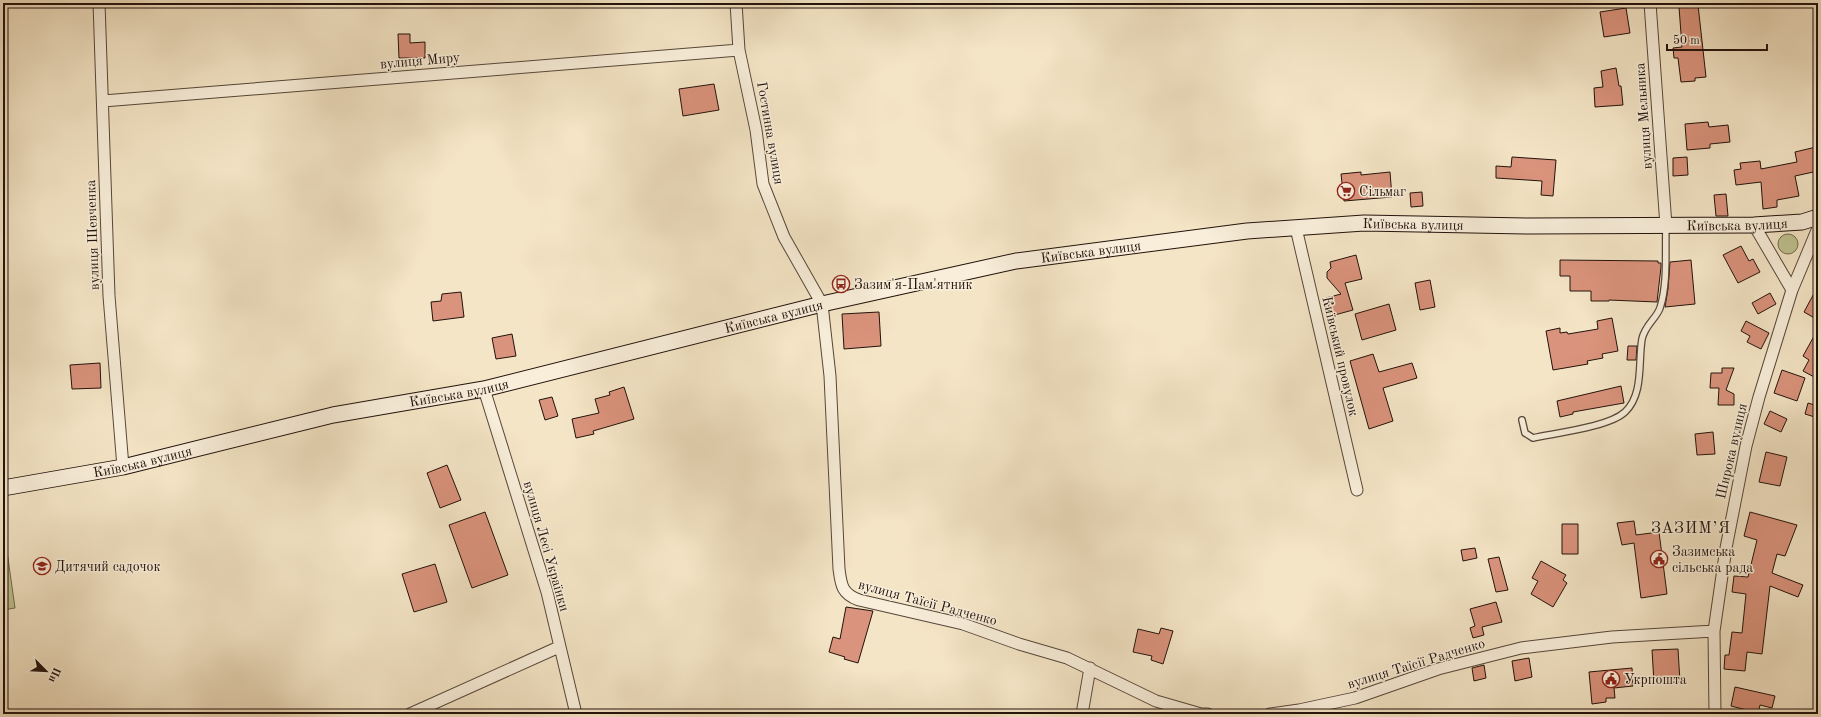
<svg xmlns="http://www.w3.org/2000/svg" width="1821" height="717" font-family="'Old Standard TT',serif">
<style>
.green{fill:#c0c392;stroke:#716a4e}
.building{fill:#da937c;stroke:#22120b}
.lines{fill:none;stroke-linecap:round;stroke-linejoin:round}
.lane-casing{stroke:#56473a;stroke-width:8}
.street-casing{stroke:#56473a;stroke-width:13}
.secondary-casing{stroke:#22120b;stroke-width:17}
.lane{stroke:#f8eeda;stroke-width:5.5}
.street{stroke:#f8eeda;stroke-width:11}
.secondary{stroke:#f8eeda;stroke-width:15}
.labels{text-anchor:middle;stroke-width:3;stroke-linejoin:round;paint-order:stroke}
.street-label{font-size:14px;fill:#22120b;stroke:#f8eeda}
.poi-label{font-size:14px;fill:#22120b;stroke:#f8eeda;text-anchor:start}
.quarter-label{font-size:16px;letter-spacing:1px;fill:#22120b;stroke:#f8eeda}
</style>
<rect width="100%" height="100%" fill="#f4e5c6"/>
<filter id="stains"><feTurbulence type="fractalNoise" baseFrequency=".005" numOctaves="4"/><feColorMatrix values="0 0 0 0 .2 0 0 0 0 .09 0 0 0 0 .02 0 0 0 .5 -.17"/></filter>
<radialGradient id="worn" r=".72"><stop offset=".6" stop-color="#630" stop-opacity="0"/><stop offset="1" stop-color="#630" stop-opacity=".3"/></radialGradient>
<path class="green" d="M1778 244a10 10 0 1 1 20 0a10 10 0 1 1-20 0Z
M3 523 15 608 3 610Z"/>
<path class="building" d="M1698 5 1706 77 1695 78V81L1681 82 1678 58H1674L1673 48 1682 47 1679 7Z
M1626 8 1630 33 1604 37 1600 12Z
M398 34H410V43L425 42V58H399Z
M1616 68 1619 86H1621L1623 105 1595 107 1594 88 1603 87 1601 71Z
M714 84 719 110 683 116 679 89Z
M1708 122 1709 127 1728 125 1730 142 1710 144V148L1687 150 1685 124Z
M1816 147 1818 171 1795 176 1799 196 1777 200V207L1763 209 1761 182 1736 185 1734 170 1741 169 1740 163 1760 161 1761 169 1797 162 1795 152Z
M1512 157 1556 160 1553 196 1541 195 1542 181 1496 178V166L1511 167Z
M1687 157 1688 175 1673 176V158Z
M1361 172V175L1390 172 1392 197 1344 201 1341 174Z
M1422 192 1423 206 1411 207 1410 193Z
M1726 194 1728 216H1716L1714 195Z
M1741 246 1749 261 1753 259 1760 272 1738 283 1723 255Z
M1356 255 1362 279 1345 283 1353 310 1331 316 1326 298 1341 294 1327 278V272L1331 268 1330 262Z
M1560 260 1658 261V263H1661V267L1657 302 1609 300V301H1591V291H1570V276H1560Z
M1691 260 1695 304 1665 307 1668 289 1670 262Z
M1430 280 1435 307 1420 310 1415 283Z
M1818 286V320L1804 312Z
M461 292 464 317 433 321 431 302 441 301 442 294Z
M1770 293 1776 304 1758 314 1752 303Z
M1389 304 1396 330 1362 340 1355 314Z
M879 312 881 346 844 349 842 314Z
M1612 318 1618 351 1602 354 1603 358 1587 361 1588 364 1553 370 1546 331 1560 328V333L1567 332 1568 334 1598 329 1597 321Z
M1746 321 1769 333 1761 349 1747 342 1750 336 1741 331Z
M1818 329V379L1803 371 1809 360 1803 356Z
M512 334 516 356 496 359 492 338Z
M1628 346H1637L1636 360H1627Z
M1373 354 1379 372 1412 363 1417 378 1383 388 1393 421 1369 429 1350 361Z
M100 363 101 388 72 389 70 365Z
M1722 368H1734L1726 390 1734 394V405H1718L1719 388H1710L1711 373H1722Z
M1782 370 1805 378 1797 401 1774 393Z
M1621 386 1624 403 1573 412V414L1560 417 1557 401Z
M624 387 634 419 593 431 594 434 576 438 572 419 599 413 595 399 610 395 609 392Z
M552 397 558 416 545 420 539 400Z
M1808 403 1818 406V418L1805 414Z
M1770 411 1787 419 1781 432 1764 424Z
M1713 432 1715 454 1697 455 1695 434Z
M1766 452 1787 457 1780 486 1759 482Z
M447 465 461 500 440 508 427 473Z
M485 512 508 575 472 588 449 525Z
M1750 512 1797 525 1785 556 1777 554 1772 573 1803 585 1798 597 1770 586 1762 654 1747 652 1745 671 1724 669 1725 655H1729L1732 632 1742 633 1746 594 1732 592 1734 576 1748 577 1757 540 1744 536Z
M1634 521 1636 535 1659 532 1667 594 1641 598 1634 543 1622 545 1617 523Z
M1562 524H1578V554H1562Z
M1475 548 1477 558 1463 561 1461 550Z
M1499 557 1508 590 1496 592 1488 559Z
M1541 561 1566 575 1563 580 1567 583 1553 607 1531 594 1538 581 1532 578Z
M435 564 447 602 414 612 402 574Z
M1496 602 1502 622 1482 627 1484 635 1473 638 1470 628 1475 626 1470 609Z
M846 607 873 611 858 663 844 659 845 657 829 652 833 637 840 639Z
M1161 628 1173 631 1163 664 1151 660 1152 656 1133 652 1138 629 1159 634Z
M1678 649 1680 682 1654 683 1652 650Z
M1529 658 1532 677 1515 681 1512 661Z
M1484 665 1486 678 1474 681 1472 668Z
M1632 668 1633 686 1614 688 1615 698H1606V702L1592 704 1589 672Z
M1735 687 1775 696 1772 708 1760 705 1758 714H1746L1747 710 1731 706Z"/>
<g class="lines">
<defs>
<path id="lane" d="M1522 420 1525 433 1533 438C1556 433 1609 427 1625 412 1644 394 1638 362 1642 339 1645 325 1656 319 1660 308 1668 283 1665 252 1666 226"/>
<path id="street" d="M99 3 109 296 123 467
M736 3 739 50 756 130 763 184 784 237 822 304 830 376 839 569C841 585 842 594 859 600L963 624 1019 644 1067 658 1156 701 1201 714H1208
M1650 3 1666 226
M103 101 739 50
M1754 225 1792 290
M1296 228 1357 490
M484 389 547 592 576 714
M410 714 559 647
M1082 714 1090 668
M1270 714 1299 710 1355 698 1438 669 1521 648 1612 637 1714 631
M1715 714 1714 631 1726 548 1746 446 1759 397 1792 290 1818 228"/>
<g id="secondary">
<path id="s1" d="M3 488 123 467 333 415 484 389 822 304 1016 261 1247 231 1364 223 1530 226 1754 225 1802 222 1818 217"/>
</g>
</defs>
<use href="#lane" class="lane-casing"/>
<use href="#street" class="street-casing"/>
<use href="#secondary" class="secondary-casing"/>
<use href="#lane" class="lane"/>
<use href="#street" class="street"/>
<use href="#secondary" class="secondary"/>
</g>
<defs>
<symbol id="supermarket-ring" viewBox="-11 -11 22 22"><circle r="9.5" fill="#f8eeda" stroke="#8f2418" stroke-width="1.5"/><path d="M-6-5.5h2.5l.6 2H6L4.5 2H-2.5L-4.4-4H-6ZM-1.5 3.2a1.3 1.3 0 1 0 .1 0ZM3 3.2a1.3 1.3 0 1 0 .1 0Z" fill="#8f2418"/></symbol>
<symbol id="bus-ring" viewBox="-11 -11 22 22"><circle r="9.5" fill="#f8eeda" stroke="#8f2418" stroke-width="1.5"/><path d="M-5-6H5V4H4V6H2V4H-2V6H-4V4H-5ZM-3.5-4V0h7V-4ZM-3.5 1.2v1.5H-2V1.2ZM2 1.2v1.5H3.5V1.2Z" fill="#8f2418"/></symbol>
<symbol id="civic-ring" viewBox="-11 -11 22 22"><circle r="9.5" fill="#f8eeda" stroke="#8f2418" stroke-width="1.5"/><path d="M-.6-6.5H3V-4.5H.6V-3L4-1V1h2V6H-6V1h2V-1L-.6-3ZM-1.2 2.5V6h2.4V2.5Z" fill="#8f2418"/></symbol>
<symbol id="school-ring" viewBox="-11 -11 22 22"><circle r="9.5" fill="#f8eeda" stroke="#8f2418" stroke-width="1.5"/><path d="M0-5L7-2L0 1L-7-2ZM-4 1L0 2.5L4 1V4Q0 6-4 4Z" fill="#8f2418"/></symbol>
</defs>
<g fill-rule="evenodd">
<use href="#supermarket-ring" x="1336" y="181" width="20" height="20"/>
<use href="#bus-ring" x="831" y="274" width="20" height="20"/>
<use href="#civic-ring" x="1649" y="549" width="20" height="20"/>
<use href="#school-ring" x="32" y="556" width="20" height="20"/>
<use href="#civic-ring" x="1601" y="669" width="20" height="20"/>
</g>
<g class="labels">
<g class="street-label">
<text transform="translate(420 60) rotate(-5)" y="5">вулиця Миру</text>
<text transform="translate(1643 116) rotate(-94)" y="5">вулиця Мельника</text>
<text transform="translate(771 133) rotate(80)" y="5">Гостинна вулиця</text>
<text dy="5" stroke="none"><textPath href="#s1" startOffset="1762">Київська вулиця</textPath></text>
<text dy="5" stroke="none"><textPath href="#s1" startOffset="1438">Київська вулиця</textPath></text>
<text transform="translate(92 235) rotate(-92)" y="5">вулиця Шевченка</text>
<text dy="5" stroke="none"><textPath href="#s1" startOffset="1114">Київська вулиця</textPath></text>
<text dy="5" stroke="none"><textPath href="#s1" startOffset="790">Київська вулиця</textPath></text>
<text transform="translate(1341 356) rotate(77)" y="5">Київський провулок</text>
<text dy="5" stroke="none"><textPath href="#s1" startOffset="466">Київська вулиця</textPath></text>
<text transform="translate(1731 451) rotate(-77)" y="5">Широка вулиця</text>
<text dy="5" stroke="none"><textPath href="#s1" startOffset="142">Київська вулиця</textPath></text>
<text transform="translate(547 546) rotate(74)" y="5">вулиця Лесі Українки</text>
<text transform="translate(928 602) rotate(15)" y="5">вулиця Таїсії Радченко</text>
<text transform="translate(1416 663) rotate(-17)" y="5">вулиця Таїсії Радченко</text>
</g>
<g class="poi-label">
<text x="1359" y="196">Сільмаг</text>
<text x="854" y="289">Зазим'я-Пам'ятник</text>
<text x="1672" y="556">Зазимська<tspan x="1672" dy="16">сільська рада</tspan></text>
<text x="55" y="571">Дитячий садочок</text>
<text x="1624" y="684">Укрпошта</text>
</g>
<g class="quarter-label">
<text x="1691" y="533">ЗАЗИМ’Я</text>
</g>
</g>
<rect width="1821" height="717" fill="none" stroke="#f4e5c6" stroke-width="16"/>
<rect x="4" y="4" width="1813" height="709" fill="none" stroke="#22120b" stroke-width="2"/>
<rect x="8" y="8" width="1805" height="701" fill="none" stroke="#22120b"/>
<g transform="translate(46 671) rotate(114)" stroke="#f8eeda" stroke-width="3" paint-order="stroke">
<path d="M0-3L7 15L0 10L-7 15Z" fill="#22120b"/>
<text y="-6" font-size="11" font-weight="bold" text-anchor="middle" fill="#22120b">Пн</text>
</g>
<path d="M1667 44v6h100v-6" fill="none" stroke="#22120b" stroke-width="2"/>
<text x="1673" y="44" font-size="12" fill="#22120b" stroke="#f8eeda" stroke-width="3" paint-order="stroke">50 m</text>
<rect width="100%" height="100%" filter="url(#stains)"/>
<rect width="100%" height="100%" fill="url(#worn)"/>
</svg>
